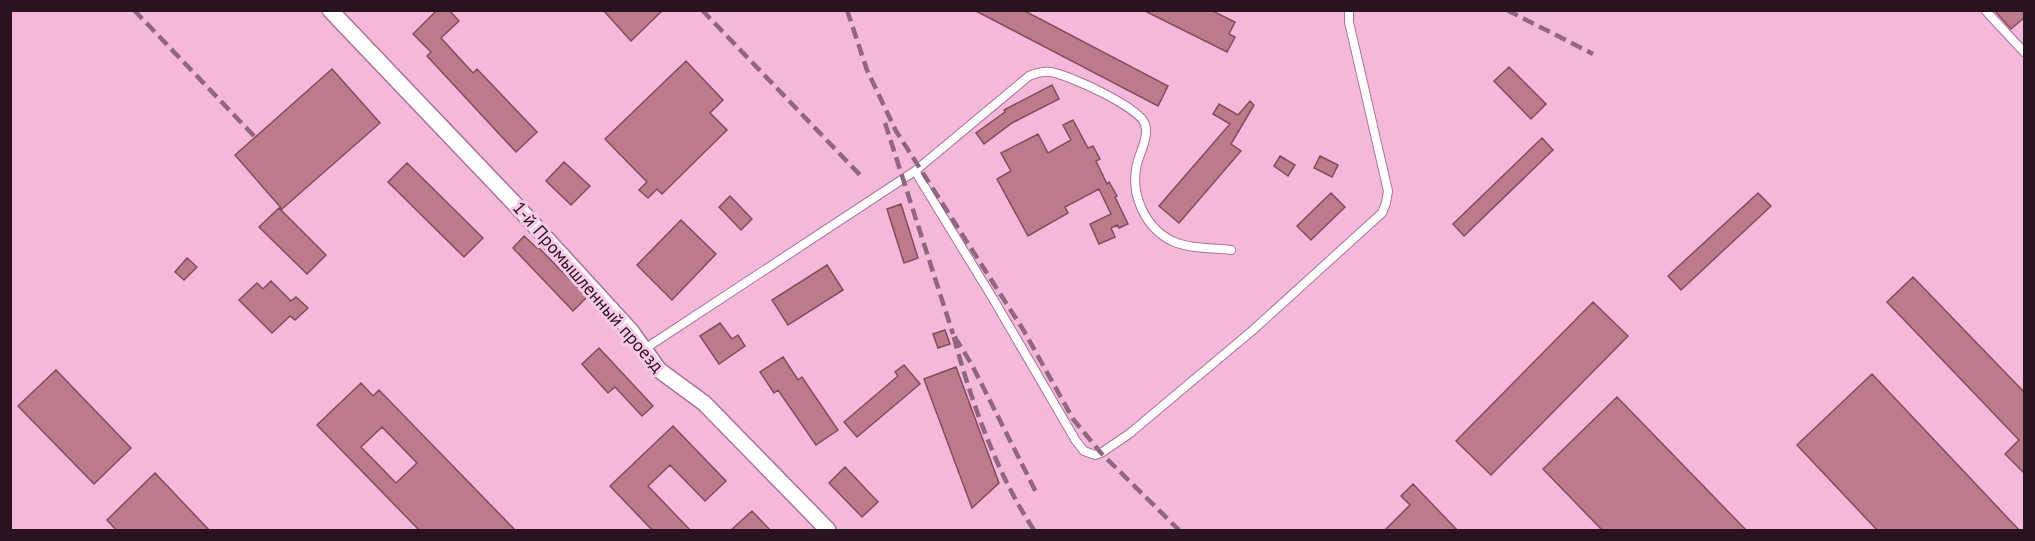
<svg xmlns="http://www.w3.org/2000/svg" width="2035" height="541" font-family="'PT Sans',sans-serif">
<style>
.building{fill:#bc7b8b;stroke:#864b5a;stroke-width:1.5;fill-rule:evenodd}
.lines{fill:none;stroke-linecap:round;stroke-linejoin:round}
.service-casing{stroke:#ab7394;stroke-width:10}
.minor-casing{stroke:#ab7394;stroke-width:18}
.service{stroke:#fff;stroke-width:8}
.minor{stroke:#fff;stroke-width:15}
.rail{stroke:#90677f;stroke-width:4.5;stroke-dasharray:12 6;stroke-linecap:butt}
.labels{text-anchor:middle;stroke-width:6;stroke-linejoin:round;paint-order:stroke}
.street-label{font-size:18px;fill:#291321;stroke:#fac9e5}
</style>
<rect width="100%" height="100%" fill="#f4b8da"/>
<path class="building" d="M437 10H449L459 21 441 38 473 73 477 69 537 132 516 152 427 56 431 52 413 34Z
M603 10H663L631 41Z
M974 10H1023L1168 86 1158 106Z
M1143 10H1211L1235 22 1229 34 1235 37 1227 52Z
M1994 10H2025V17L2011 29Z
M686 61 723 100 710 113 727 130 662 194 657 189 648 198 639 190 647 182 605 139Z
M1509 67 1546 104 1531 119 1494 81Z
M332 69 380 123 282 209 235 155Z
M1052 85 1059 99 1012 123 984 144 976 133 1005 112 1004 110Z
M1250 101 1254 105 1231 144 1241 151 1179 223 1159 206 1230 124 1213 114 1219 104 1238 115Z
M1073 120 1088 148 1093 146 1100 159 1096 161 1107 184 1109 182 1117 196 1115 197 1128 224 1119 228 1117 225 1111 228 1115 237 1099 244 1090 224 1111 214 1099 189 1065 207 1068 213 1028 236 997 179 1011 171 1001 153 1038 134 1048 153 1071 140 1063 125Z
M1542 138 1553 150 1464 236 1453 224Z
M1280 156 1295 165 1288 176 1274 166Z
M1320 156 1338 165 1332 177 1314 168Z
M564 162 590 186 571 205 546 181Z
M407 163 483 238 464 257 388 182Z
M1331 193 1345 207 1311 240 1297 226Z
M1758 193 1771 206 1681 290 1668 276Z
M730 196 752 219 741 230 719 207Z
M901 204 918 258 904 263 887 209Z
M279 208 326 255 307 274 259 227Z
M681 220 716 254 672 300 637 265Z
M524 236 537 248 538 247 587 297 573 311 513 248Z
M187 258 197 267 184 280 175 272Z
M827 265 843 290 788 325 772 300Z
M1913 277 2025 393V474L2005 454 2019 440 1887 302Z
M271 281 291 301 296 297 308 308 295 320 290 316 272 333 239 300 257 283 263 289Z
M1593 302 1628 336 1491 475 1456 441Z
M720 323 732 339 738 335 745 346 719 364 700 336Z
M945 330 950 344 938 348 933 334Z
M599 348 653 406 642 416 615 387 608 393 582 364Z
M783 357 798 380 802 377 838 430 816 445 778 390 774 393 760 372Z
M904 365 920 384 857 437 844 422 898 376 895 372Z
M956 367 999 483 972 508 924 379Z
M56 370 131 448 94 484 18 406Z
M1872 374 2020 531H1878L1797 445Z
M361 383 373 396 379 390 516 531H420L317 425ZM382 427 417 463 396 483 361 447Z
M1617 397 1747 531H1603L1543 469Z
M673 426 726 481 705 501 670 465 648 486 691 531H653L610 486Z
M845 467 878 502 862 517 829 483Z
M155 473 210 531H117L107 520Z
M1413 484 1458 531H1384L1410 505 1401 496Z
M752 511 771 531H730Z"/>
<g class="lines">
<defs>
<path id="service" d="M1985 10 2024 52
M915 171 1029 76C1036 73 1042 71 1051 72 1069 75 1139 107 1145 124 1149 137 1140 152 1137 164 1130 193 1144 227 1172 241 1190 249 1212 248 1231 250
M643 350 915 171 995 302 1076 441 1084 451 1095 455 1101 453 1129 434 1253 330 1382 213 1386 203 1388 191 1349 22V10"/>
<path id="minor" d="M330 10 513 202 631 331 659 370 704 403 828 530"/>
</defs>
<use href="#service" class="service-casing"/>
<use href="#minor" class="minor-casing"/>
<use href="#service" class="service"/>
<use href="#minor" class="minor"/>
<path class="rail" d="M134 10 255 137
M702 10 860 175
M847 10 867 70 896 131 1024 331 1073 419 1101 453 1179 530
M1507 10 1593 54
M885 123 953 334
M1034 530C997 475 970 398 953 334L972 365 1038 496"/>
</g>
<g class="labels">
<g class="street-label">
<text transform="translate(588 287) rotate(49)" y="6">1-й Промышленный проезд</text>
</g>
</g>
<rect width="2035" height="541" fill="none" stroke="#291321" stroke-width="24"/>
</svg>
